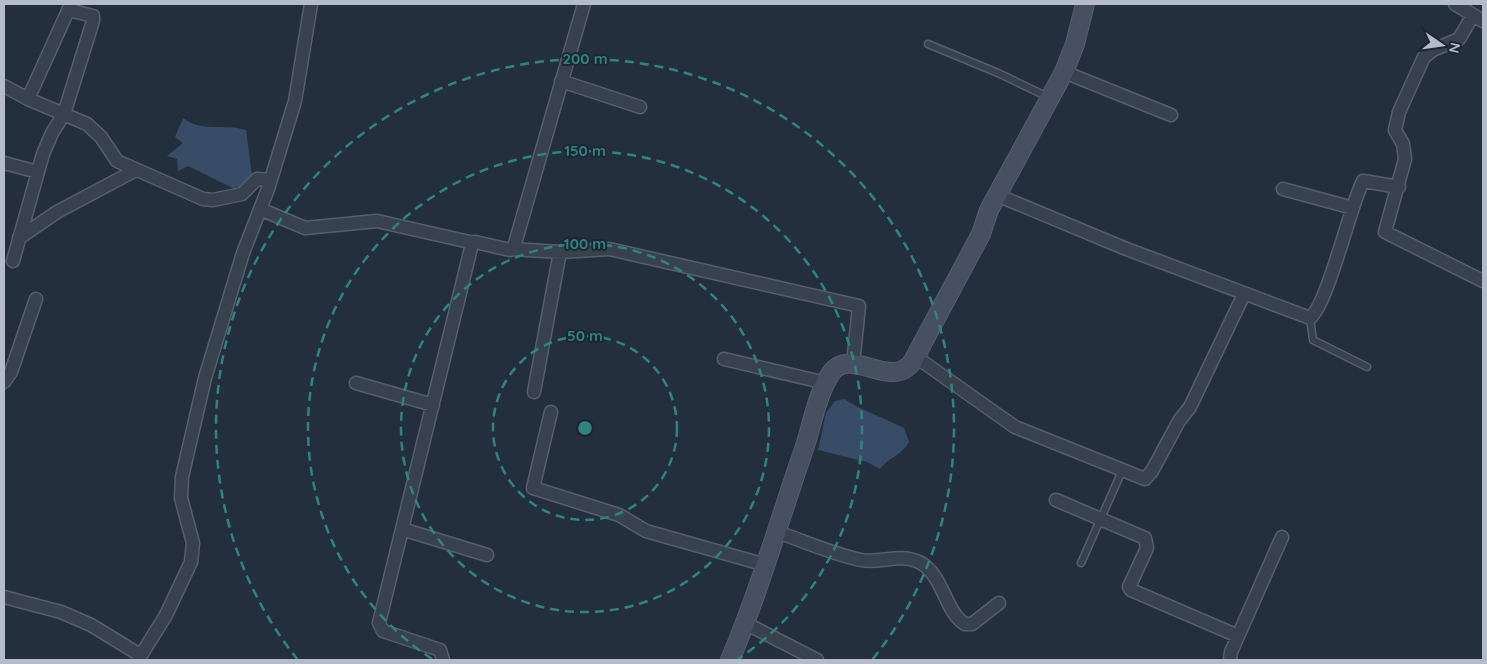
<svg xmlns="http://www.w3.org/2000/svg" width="1487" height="664" font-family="Quicksand,sans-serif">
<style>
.water{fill:#394c67}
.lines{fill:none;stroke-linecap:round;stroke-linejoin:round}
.service-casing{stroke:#565f6c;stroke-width:9}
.minor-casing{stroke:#565f6c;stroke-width:15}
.secondary-casing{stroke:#565f6c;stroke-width:20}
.service{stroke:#38414e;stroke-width:6}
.minor{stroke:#38414e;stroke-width:12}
.secondary{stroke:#465061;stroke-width:18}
.ring{fill:none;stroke:#308480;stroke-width:2.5;stroke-dasharray:9 6}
.centre{fill:#308480;stroke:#1d2633;stroke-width:2.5}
.ring-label{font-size:15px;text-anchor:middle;font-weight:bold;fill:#308480;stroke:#1d2633;stroke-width:4;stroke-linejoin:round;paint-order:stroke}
</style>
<rect width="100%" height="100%" fill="#242f3e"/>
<path class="water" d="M183 118C203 133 222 123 246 130L252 175 247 189 241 192 188 166 178 171 177 159 167 156 183 143 175 137Z
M844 399C863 411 884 418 904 428L909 442C901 456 890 456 880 469L867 462 818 450 826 413 835 401Z"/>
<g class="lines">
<defs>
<path id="service" d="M928 44 998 73 1048 97
M1310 318 1313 340 1367 367
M1081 563 1122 471"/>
<path id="minor" d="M1455 4 1483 21
M1473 15 1459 39 1433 50 1424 57 1399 112 1395 130 1403 144 1405 159 1385 232 1483 281
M1064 72 1171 115
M561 81 640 107
M4 86 28 99 87 124 101 137 117 161 203 199 213 200 242 194 257 179 271 180
M28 99 71 4
M4 163 38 172
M1283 189 1353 208
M997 195 1124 248 1310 318C1328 304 1350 206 1363 181L1399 187
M260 209 305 228 377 221 474 243
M19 238 57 212 136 170
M512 249 560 252 609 249 859 306 853 364
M13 261 43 154 52 133 64 114 93 21V16L69 10
M916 357 1015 427 1145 479 1152 471 1179 421 1190 407 1244 294
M724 359 826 383
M4 382 11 372 36 299
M356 383 433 405
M534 392 560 252
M551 412 533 488 619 515 646 531 766 565
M1056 500 1145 538 1147 548 1129 587 1131 590 1238 636
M402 529 487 555
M777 532C804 541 832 554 861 560 881 564 900 552 921 563 944 577 945 612 965 624H972L999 603
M4 597 61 612 91 625 140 655
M745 623 817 660
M138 660 166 615 191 562 193 543 181 498 182 477 205 378 243 253 268 189 295 101 311 4
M443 660 440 650 383 631 379 623 472 244 475 242 510 250 514 247 584 4
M1230 660 1231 652 1282 537"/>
<path id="secondary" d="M730 660C759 592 779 521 803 452 812 427 816 396 831 373 851 345 892 392 913 361L981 234 989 210 1064 72 1075 44 1085 4"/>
</defs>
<use href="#service" class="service-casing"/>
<use href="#minor" class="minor-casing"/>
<use href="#secondary" class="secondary-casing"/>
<use href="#service" class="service"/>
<use href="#minor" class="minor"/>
<use href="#secondary" class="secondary"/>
</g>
<g class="ring">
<circle cx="585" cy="428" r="92"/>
<circle cx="585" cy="428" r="184"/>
<path d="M432 659A277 277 0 1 1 738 659"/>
<path d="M298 660A369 369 0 1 1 872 660"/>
</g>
<circle cx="585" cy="428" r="8" class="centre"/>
<g class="ring-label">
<text x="585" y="64">200 m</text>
<text x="585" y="156">150 m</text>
<text x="585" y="249">100 m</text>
<text x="585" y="341">50 m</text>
</g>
<rect width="1487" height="664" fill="none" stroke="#b4bcc9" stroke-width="10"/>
<g transform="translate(1442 45) rotate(103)" stroke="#1d2633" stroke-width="4" paint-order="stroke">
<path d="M0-4L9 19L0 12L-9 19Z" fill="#b4bcc9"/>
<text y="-8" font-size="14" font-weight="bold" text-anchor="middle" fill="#b4bcc9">N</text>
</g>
</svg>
